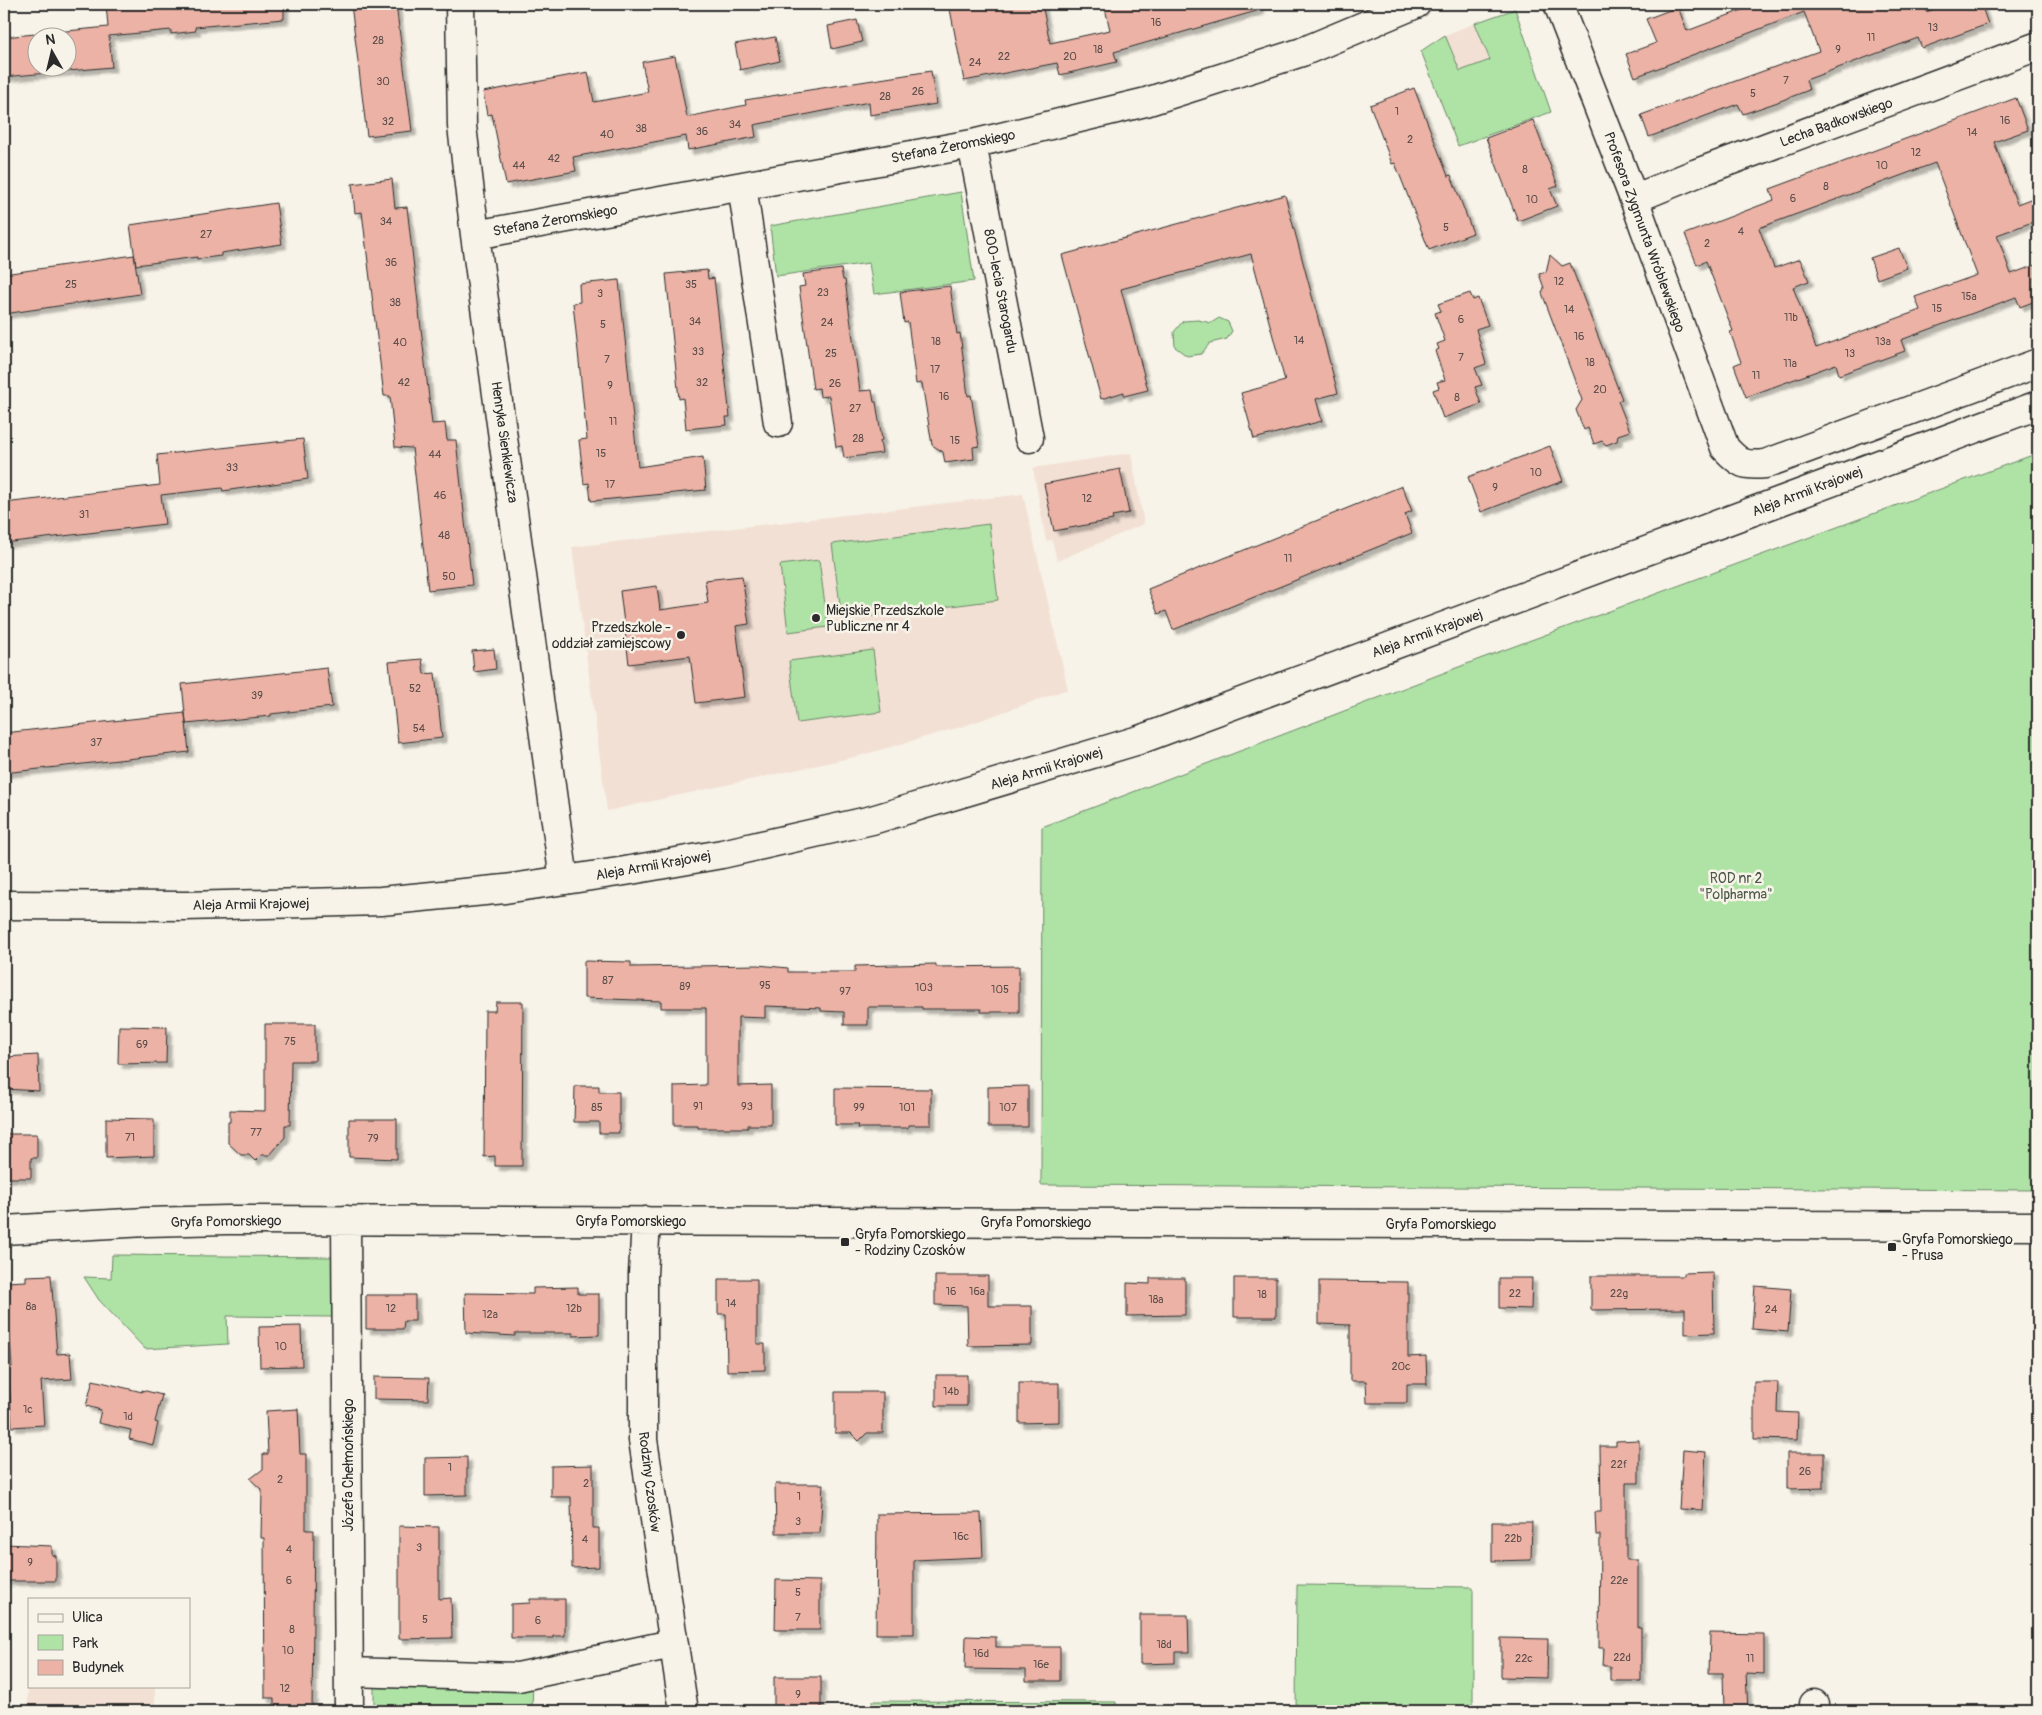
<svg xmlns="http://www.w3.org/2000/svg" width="2042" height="1715" font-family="Pangolin,sans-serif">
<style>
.built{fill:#f3e0d4}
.green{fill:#aee3a5;stroke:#6c8768}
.building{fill:#ebb2a5;stroke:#2b2b2b;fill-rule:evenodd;filter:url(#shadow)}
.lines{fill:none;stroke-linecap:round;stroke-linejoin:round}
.minor-casing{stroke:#2b2b2b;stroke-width:31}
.secondary-casing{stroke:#2b2b2b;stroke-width:31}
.minor{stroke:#f7f3e8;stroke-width:28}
.secondary{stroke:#f7f3e8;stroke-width:28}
.poi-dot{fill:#2b2b2b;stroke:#f7f3e8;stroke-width:2}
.labels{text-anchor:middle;stroke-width:5;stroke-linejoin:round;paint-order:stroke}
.number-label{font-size:11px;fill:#5b4d4a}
.street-label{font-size:14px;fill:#2b2b2b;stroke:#f7f3e8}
.poi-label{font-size:14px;fill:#2b2b2b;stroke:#f7f3e8;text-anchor:start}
.park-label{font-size:14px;fill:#4c594a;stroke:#f7f3e8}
</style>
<defs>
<filter id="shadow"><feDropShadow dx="4.5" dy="4.5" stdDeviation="1" flood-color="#0004"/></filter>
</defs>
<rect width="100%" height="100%" fill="#f7f3e8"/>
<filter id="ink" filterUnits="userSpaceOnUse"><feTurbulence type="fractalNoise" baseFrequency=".02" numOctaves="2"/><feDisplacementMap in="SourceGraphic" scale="10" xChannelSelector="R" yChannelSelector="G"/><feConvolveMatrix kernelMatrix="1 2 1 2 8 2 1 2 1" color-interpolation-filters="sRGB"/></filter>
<g filter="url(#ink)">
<path class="built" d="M1475 23 1490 60 1460 72 1445 35Z
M1131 453 1144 524 1057 561 1052 540 1046 541 1033 468Z
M1023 494 1068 689 964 726 859 756 607 811 572 547Z
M27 1623H29V1686H155V1711H28Z"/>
<path class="green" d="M1515 9 1551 112 1458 146 1421 51 1445 35 1460 71 1490 60 1475 23Z
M961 192 974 281 874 294 869 263 776 276 770 226Z
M1219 318 1228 322 1232 331 1227 339 1210 343 1201 354 1187 356 1175 347 1174 332 1183 321 1198 320 1211 323Z
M2038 453V1190L1041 1185 1042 827 1477 660Z
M989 524 998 600 842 620 832 544Z
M819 560 828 627 788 632 780 565Z
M873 650 881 712 797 723 789 661Z
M112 1255 334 1257V1317L227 1316 228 1344 145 1349 99 1300 84 1277 111 1278Z
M1297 1585 1473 1587V1707L1651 1710V1711H1296Z
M374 1679H533L532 1711H374Z
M872 1701 1116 1702V1711H875Z"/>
<path class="building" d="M106 4H284V19L195 27 196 31 171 34V30L109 36 112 67 4 77V37L108 27ZM38 38H68V68H38Z
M351 4H396L412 131 367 136Z
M949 4H1042L1050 43 1110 30 1104 4H1259L1260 10 1114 52 1117 62 1060 75 1057 63 964 81Z
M1758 4H1925L1926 12 1947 4H1981L1988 24 1922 48 1918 38 1806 80 1809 90 1775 103 1743 114 1738 104 1649 137 1641 115 1819 51 1804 12 1635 77 1626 54 1656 43 1646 19 1678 7 1687 31Z
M857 20 862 42 832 49 828 26Z
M775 37 780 61 740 70 735 44Z
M675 56 687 117 746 105 745 100 931 71 936 104 870 115 869 102 754 125 756 137 688 150 686 136 573 157 576 171 506 184 492 114 487 115 483 92 588 72 594 102 648 92 642 62Z
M1414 88 1448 176 1451 175 1473 233 1429 250 1395 163 1392 164 1370 105Z
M2016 98 2028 130 1994 142 2017 204 2038 196V220L1997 235 2011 274 2038 264V300L2020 307 2016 297 1901 340 1905 351 1839 375 1836 364 1746 397 1734 365 1741 362 1730 332 1733 331 1706 261 1697 265 1685 234 1774 200 1770 189ZM1935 163 1977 275 1915 297 1920 310 1816 348 1793 287 1809 281 1800 259 1774 268 1759 228Z
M1533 120 1558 186 1550 189 1557 206 1518 221 1486 138Z
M392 179 395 208 407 207 432 424 445 423 447 440H456L472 585 428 590 412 448 395 447 390 396H384L362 212 355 213 352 184Z
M1285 195 1338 393 1316 399 1322 421 1254 439 1241 393 1285 381 1251 254 1121 289 1148 390 1124 396V392L1101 399 1062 255Z
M276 203 282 244 221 253V256L197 259V257L136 265 130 225Z
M1899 248 1907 268 1877 279 1870 258Z
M134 255 140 294 4 314V274Z
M1550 255 1562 266 1570 263 1622 399 1618 401 1630 431 1618 435 1617 441 1606 445 1602 441 1594 444 1588 428 1584 430 1576 410 1582 400 1542 293 1544 288 1539 274 1546 272Z
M841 269 843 280H845L860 391 872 390 874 402H876L882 440 880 441 882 453 844 458 842 446 836 447 829 396 820 397 819 388 813 389 799 287 805 286 803 274Z
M707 270 708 279 714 278 730 417H726L727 425 686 429 683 398 679 399 666 274Z
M619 280 638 467 703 457 706 490 591 501 589 483 584 484 579 440 587 439 573 303 580 302 579 284Z
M950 286 957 334 960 333 968 396 971 395 979 446 973 447 974 459 945 463 943 452 932 445 922 383 916 384 908 322 904 323 900 292Z
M1470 293 1473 300 1478 298 1488 325 1476 329 1486 364 1475 368 1482 385 1475 387 1481 404 1443 418 1433 390 1439 388 1437 382 1445 380 1435 351 1439 349 1437 344 1445 341 1435 313 1441 311 1438 304Z
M303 439 308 479 223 491 222 488 161 495 165 524 4 543V503L160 485 157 455Z
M1550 446 1563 481 1481 512 1468 477Z
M1120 469 1129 513 1112 516 1113 520 1054 531 1044 484Z
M1402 486 1412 511 1405 514 1412 533 1173 630 1166 611 1158 614 1148 589Z
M742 576 749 624 736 626 745 697 696 703 690 656 629 664 620 591 657 586 660 610 708 603 705 580Z
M494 649 496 669 474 672 472 651Z
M422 659 424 674 435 673 442 738 398 743 389 662Z
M327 668 332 707 271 714V716L186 724 182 684Z
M185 713 189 752 4 773V733Z
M584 961 631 962V967L758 965 788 968V972H855V966L936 964V967L1019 966V1012H981V1009H922V1007H868V1025H844V1012L821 1011V1008L765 1006V1018L738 1017V1086L771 1085V1125H748V1128H698V1125H674V1086L706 1085V1008H661V1001L584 998Z
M496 1002H523L522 1166H495V1156L484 1157 485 1011H495Z
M265 1024H315V1061H291L290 1125H285V1137L270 1155H261L255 1161 249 1155H241L228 1143V1122H230V1110L265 1111Z
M119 1026 167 1027 166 1063 118 1064Z
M38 1055 39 1091 4 1089V1057Z
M575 1086H599V1092H619V1133H599V1122H574Z
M1028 1086V1127H988V1087Z
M835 1088 931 1089V1125H908V1128H857L858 1125H835Z
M106 1118 154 1119V1156L106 1158Z
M349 1119H397V1159L349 1157Z
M4 1134H37V1158H31V1178H4Z
M1713 1272 1714 1333 1685 1334V1309L1591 1310V1276H1684V1273Z
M51 1275 57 1354 70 1353 72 1379 41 1381 44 1425 12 1427 8 1367H12L6 1282 26 1281V1276Z
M935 1276H988V1306H1032V1345L968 1346 967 1306 935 1305Z
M1150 1278H1185V1315L1127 1316V1283L1150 1284Z
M1234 1278H1276V1317H1234Z
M1499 1278H1532L1531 1309 1499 1308Z
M718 1279H757V1344H765V1370L727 1371 726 1314H718Z
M1319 1281 1408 1282V1357L1426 1356 1427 1384H1407V1403H1367L1366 1381H1350V1325L1319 1324Z
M1755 1286 1791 1289 1788 1332 1752 1329Z
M578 1287V1294H599V1335L573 1336V1333H515V1336L466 1333 465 1293 533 1294V1288Z
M366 1295H415V1321H404L403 1329H366Z
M301 1326 302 1366 260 1367 259 1327Z
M936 1375H967V1406H936Z
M374 1377 429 1378 428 1400 374 1399Z
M93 1380 142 1392V1390L162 1395 155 1422 158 1423 153 1445 129 1439 131 1430 98 1423 101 1410 86 1406Z
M1754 1382H1778L1777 1412 1798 1413 1797 1440 1754 1439Z
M1019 1383H1059V1422L1019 1423Z
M835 1392H883V1433H867L859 1441 851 1433H835Z
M298 1409 300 1454H306V1530H314L312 1711H274V1698H265L264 1538H261L262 1490 250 1479 263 1469V1454H268L266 1411Z
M1639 1440V1483H1626V1560H1638V1628H1641V1681H1610V1666H1603L1604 1648H1599L1600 1535H1596L1595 1512H1601L1600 1446H1616V1441Z
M1683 1450 1706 1452 1703 1510 1679 1509Z
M1787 1453H1824V1488L1787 1489Z
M467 1457V1495L425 1496V1458Z
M593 1465V1528H599V1567L572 1568 571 1497H551V1466Z
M775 1484H823L820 1533H776Z
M981 1513 983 1557 914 1560V1634H876L877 1514Z
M1492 1522H1532L1531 1560 1492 1561Z
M399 1526 439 1527V1599L451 1598 452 1638 399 1639Z
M4 1544 52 1546V1555L56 1556V1581H4Z
M776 1580 820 1581V1630H775Z
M530 1599H565V1636H553V1638H511V1604L530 1603Z
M1140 1615H1188L1189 1652H1175V1663L1140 1664Z
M1710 1633 1764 1634V1674L1746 1673 1748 1711H1724L1723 1673H1709Z
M966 1636 996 1637V1647H1060V1681H1026V1670L965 1669Z
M1501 1638 1548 1639 1547 1678 1501 1677Z
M774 1677H821V1711H774Z"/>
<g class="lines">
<defs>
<path id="minor" d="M460 4 462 126 475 235 564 880
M1558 4 1634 199 1725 448C1740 464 1744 466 1765 464L2038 363
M972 144 1029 438
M742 186 778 423
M1634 199 1697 173 2038 46
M475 235 972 144 1146 102 1302 52 1416 4
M346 1220 349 1711
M646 1221 643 1274V1440L684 1711
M4 1230 146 1222 227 1220 2038 1226
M349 1672 518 1677 672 1644
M1814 1704V1711"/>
<path id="secondary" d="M4 905 186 906 381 901 505 889 625 871 722 854 872 820 1139 740 2038 405"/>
</defs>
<use href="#minor" class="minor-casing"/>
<use href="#secondary" class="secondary-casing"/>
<use href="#minor" class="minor"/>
<use href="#secondary" class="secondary"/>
</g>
</g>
<g class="poi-dot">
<circle cx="816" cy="618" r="5"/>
<circle cx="681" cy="635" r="5"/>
<rect x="840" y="1237" width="10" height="10" rx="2.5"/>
<rect x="1887" y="1242" width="10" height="10" rx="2.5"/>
</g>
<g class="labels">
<g class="number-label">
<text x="1156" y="26">16</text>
<text x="1933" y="31">13</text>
<text x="1871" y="41">11</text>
<text x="378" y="44">28</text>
<text x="1098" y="53">18</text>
<text x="1838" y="53">9</text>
<text x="1004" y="60">22</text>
<text x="1070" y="60">20</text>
<text x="975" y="66">24</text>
<text x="1786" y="84">7</text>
<text x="383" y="85">30</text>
<text x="918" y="95">26</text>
<text x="1753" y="97">5</text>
<text x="885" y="100">28</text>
<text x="1397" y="115">1</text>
<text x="2005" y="124">16</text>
<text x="388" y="125">32</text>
<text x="735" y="128">34</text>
<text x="641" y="132">38</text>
<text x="702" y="135">36</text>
<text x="1972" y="136">14</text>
<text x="607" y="138">40</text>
<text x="1410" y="143">2</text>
<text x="1916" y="156">12</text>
<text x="554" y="162">42</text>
<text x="519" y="169">44</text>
<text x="1882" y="169">10</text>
<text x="1525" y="173">8</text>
<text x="1826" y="190">8</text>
<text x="1793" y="202">6</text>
<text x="1532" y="203">10</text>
<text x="386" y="225">34</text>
<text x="1446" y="231">5</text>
<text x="1741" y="235">4</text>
<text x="206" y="238">27</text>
<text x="1707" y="247">2</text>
<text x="391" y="266">36</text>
<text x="1559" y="285">12</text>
<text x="71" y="288">25</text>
<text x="691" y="288">35</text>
<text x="823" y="296">23</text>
<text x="600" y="297">3</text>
<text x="1969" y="300">15a</text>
<text x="395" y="306">38</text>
<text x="1937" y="312">15</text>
<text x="1569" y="313">14</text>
<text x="1791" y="321">11b</text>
<text x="1461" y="323">6</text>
<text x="695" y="325">34</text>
<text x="827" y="326">24</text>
<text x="603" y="328">5</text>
<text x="1579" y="340">16</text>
<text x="1299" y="344">14</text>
<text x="936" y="345">18</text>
<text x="1883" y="345">13a</text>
<text x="400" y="346">40</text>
<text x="698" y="355">33</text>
<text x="831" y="357">25</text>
<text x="1850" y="357">13</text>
<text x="1461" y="361">7</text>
<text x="607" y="363">7</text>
<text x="1590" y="366">18</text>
<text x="1790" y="367">11a</text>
<text x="935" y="373">17</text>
<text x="1756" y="379">11</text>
<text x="404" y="386">42</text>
<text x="702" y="386">32</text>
<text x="835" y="387">26</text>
<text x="610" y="389">9</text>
<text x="1600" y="393">20</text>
<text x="944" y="400">16</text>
<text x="1457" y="401">8</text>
<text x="855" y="412">27</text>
<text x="613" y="425">11</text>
<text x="858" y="442">28</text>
<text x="955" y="444">15</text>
<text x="601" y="457">15</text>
<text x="435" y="458">44</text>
<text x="232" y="471">33</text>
<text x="1536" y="476">10</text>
<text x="610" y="488">17</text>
<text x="1495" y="491">9</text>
<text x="440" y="499">46</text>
<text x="1087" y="502">12</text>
<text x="84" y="518">31</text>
<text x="444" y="539">48</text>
<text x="1288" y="562">11</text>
<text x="449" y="580">50</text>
<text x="415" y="692">52</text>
<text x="257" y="699">39</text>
<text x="419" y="732">54</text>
<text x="96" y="746">37</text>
<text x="608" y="984">87</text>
<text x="765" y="989">95</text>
<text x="685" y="990">89</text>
<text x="924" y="991">103</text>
<text x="1000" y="993">105</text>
<text x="845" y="995">97</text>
<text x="290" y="1045">75</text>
<text x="142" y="1048">69</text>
<text x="698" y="1110">91</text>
<text x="747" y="1110">93</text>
<text x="597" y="1111">85</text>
<text x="859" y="1111">99</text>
<text x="907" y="1111">101</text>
<text x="1008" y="1111">107</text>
<text x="256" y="1136">77</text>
<text x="130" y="1141">71</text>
<text x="373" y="1142">79</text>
<text x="951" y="1295">16</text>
<text x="977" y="1295">16a</text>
<text x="1515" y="1297">22</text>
<text x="1619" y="1297">22g</text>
<text x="1262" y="1298">18</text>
<text x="1156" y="1303">18a</text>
<text x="731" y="1307">14</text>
<text x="31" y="1310">8a</text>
<text x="391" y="1312">12</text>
<text x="574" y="1312">12b</text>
<text x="1771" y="1313">24</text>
<text x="490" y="1318">12a</text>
<text x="281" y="1350">10</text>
<text x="1401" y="1370">20c</text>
<text x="951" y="1395">14b</text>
<text x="28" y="1413">1c</text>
<text x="128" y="1420">1d</text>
<text x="1619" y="1468">22f</text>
<text x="450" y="1471">1</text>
<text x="1805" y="1475">26</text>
<text x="280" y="1483">2</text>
<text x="586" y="1487">2</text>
<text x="799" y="1500">1</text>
<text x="798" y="1525">3</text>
<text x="961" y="1540">16c</text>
<text x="1513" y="1542">22b</text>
<text x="585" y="1543">4</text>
<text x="419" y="1551">3</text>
<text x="289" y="1553">4</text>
<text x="30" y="1566">9</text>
<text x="289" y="1584">6</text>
<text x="1619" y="1584">22e</text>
<text x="798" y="1596">5</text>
<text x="798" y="1621">7</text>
<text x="425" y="1623">5</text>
<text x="538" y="1624">6</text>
<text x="292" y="1633">8</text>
<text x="1164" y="1648">18d</text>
<text x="288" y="1654">10</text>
<text x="981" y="1657">16d</text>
<text x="1622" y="1661">22d</text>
<text x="1524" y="1662">22c</text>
<text x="1750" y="1662">11</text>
<text x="1041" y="1668">16e</text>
<text x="285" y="1692">12</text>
<text x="798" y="1698">9</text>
</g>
<g class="street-label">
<text transform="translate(1836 122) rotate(-20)" y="5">Lecha Bądkowskiego</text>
<text transform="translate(953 146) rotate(-11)" y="5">Stefana Żeromskiego</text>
<text transform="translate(555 220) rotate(-10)" y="5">Stefana Żeromskiego</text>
<text transform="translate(1645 232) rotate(70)" y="5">Profesora Zygmunta Wróblewskiego</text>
<text transform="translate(1001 291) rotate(79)" y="5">800-lecia Starogardu</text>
<text transform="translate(505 442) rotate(82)" y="5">Henryka Sienkiewicza</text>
<text transform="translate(1807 491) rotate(-21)" y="5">Aleja Armii Krajowej</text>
<text transform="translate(1427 633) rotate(-20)" y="5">Aleja Armii Krajowej</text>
<text transform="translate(1046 768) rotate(-17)" y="5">Aleja Armii Krajowej</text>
<text transform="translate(653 865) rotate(-10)" y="5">Aleja Armii Krajowej</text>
<text transform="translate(251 904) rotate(-1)" y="5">Aleja Armii Krajowej</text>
<text transform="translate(226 1221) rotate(-1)" y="5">Gryfa Pomorskiego</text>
<text x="631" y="1226">Gryfa Pomorskiego</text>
<text x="1036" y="1227">Gryfa Pomorskiego</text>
<text x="1441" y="1229">Gryfa Pomorskiego</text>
<text transform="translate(348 1465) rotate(-90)" y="5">Józefa Chełmońskiego</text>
<text transform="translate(650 1482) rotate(83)" y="5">Rodziny Czosków</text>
</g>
<g class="poi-label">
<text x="826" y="615">Miejskie Przedszkole<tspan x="826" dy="16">Publiczne nr 4</tspan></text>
<text x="671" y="632" text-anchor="end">Przedszkole -<tspan x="671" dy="16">oddział zamiejscowy</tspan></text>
<text x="855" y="1239">Gryfa Pomorskiego<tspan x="855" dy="16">- Rodziny Czosków</tspan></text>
<text x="1902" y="1244">Gryfa Pomorskiego<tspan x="1902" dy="16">- Prusa</tspan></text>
</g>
<g class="park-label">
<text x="1736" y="883">ROD nr 2<tspan x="1736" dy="16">"Polpharma"</tspan></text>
</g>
</g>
<rect width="2042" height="1715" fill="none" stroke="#f7f3e8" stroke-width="20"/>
<rect x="10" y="10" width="2022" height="1695" fill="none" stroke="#2b2b2b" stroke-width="2" filter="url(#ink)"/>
<rect x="28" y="1598" width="162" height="90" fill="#f7f3e8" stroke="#a5a39c"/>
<rect x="38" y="1614" width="25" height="8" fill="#f7f3e8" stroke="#a5a39c"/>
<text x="72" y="1622" font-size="15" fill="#2b2b2b">Ulica</text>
<rect x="38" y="1635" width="25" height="15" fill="#aee3a5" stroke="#a5a39c"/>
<text x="72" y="1648" font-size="15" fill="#2b2b2b">Park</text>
<rect x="38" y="1660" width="25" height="15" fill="#ebb2a5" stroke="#a5a39c"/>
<text x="72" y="1672" font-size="15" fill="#2b2b2b">Budynek</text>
<g transform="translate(52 52) rotate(352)"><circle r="24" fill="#f7f3e8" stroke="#a5a39c"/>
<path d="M0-4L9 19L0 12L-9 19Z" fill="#2b2b2b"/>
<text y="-8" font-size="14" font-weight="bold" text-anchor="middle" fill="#2b2b2b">N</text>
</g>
</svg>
